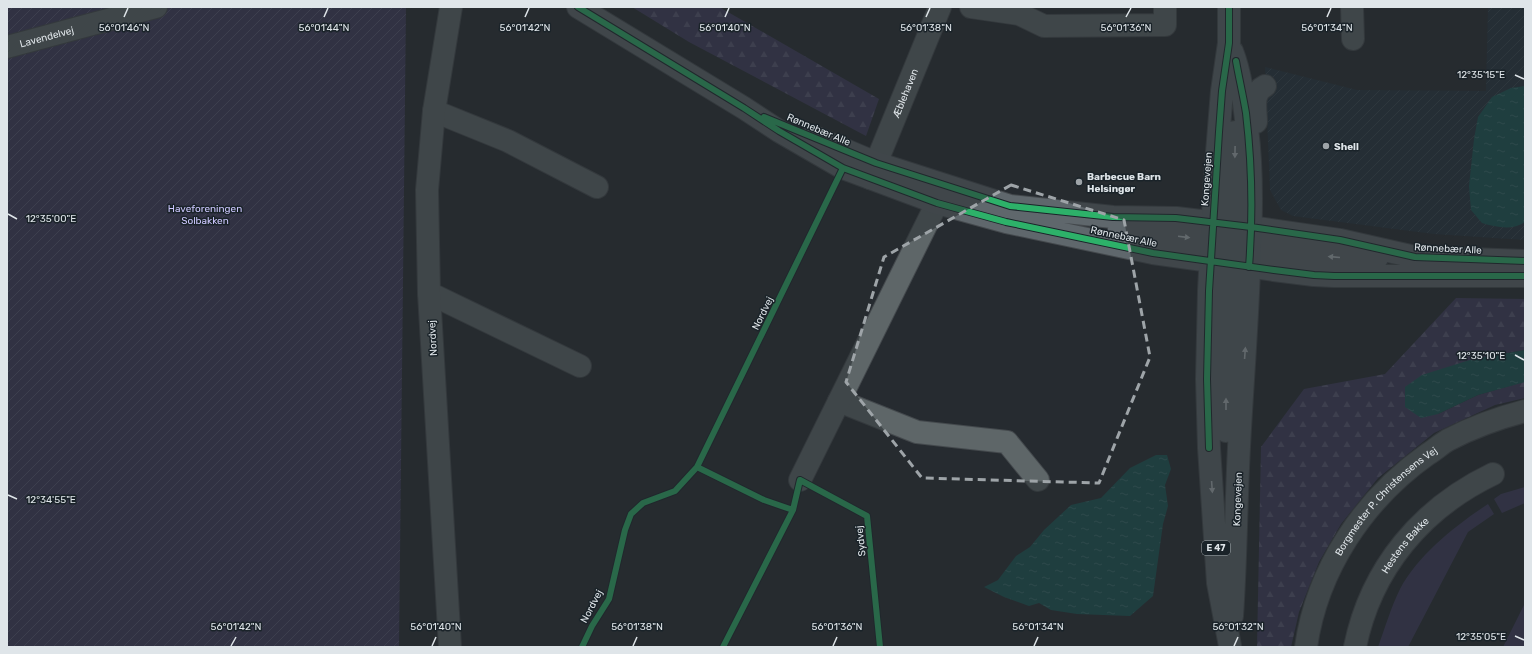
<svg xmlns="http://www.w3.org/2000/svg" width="1532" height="654" font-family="Rubik,sans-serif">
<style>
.industrial{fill:url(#industrial-furrows)}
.grass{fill:#3f3b5b}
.forest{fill:url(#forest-firs)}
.garden{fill:url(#garden-furrows)}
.water{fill:url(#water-ripples)}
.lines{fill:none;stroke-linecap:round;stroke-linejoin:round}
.minor-casing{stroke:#44494d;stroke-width:24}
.secondary-casing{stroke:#44494d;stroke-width:24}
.primary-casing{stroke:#44494d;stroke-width:24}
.minor{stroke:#5e6668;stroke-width:22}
.secondary{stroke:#5f676c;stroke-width:22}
.primary{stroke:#5d666a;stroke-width:22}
.cycleway-casing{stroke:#1a2329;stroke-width:8}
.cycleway{stroke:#2db169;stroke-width:6}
.oneway{fill:#abb2b6}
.oneway2{fill:#acb3b7}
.marked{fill:none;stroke:#9ea4a8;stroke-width:3;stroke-dasharray:8 5;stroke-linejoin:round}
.ticks{fill:none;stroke:#dfe5e9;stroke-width:1.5}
.poi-dot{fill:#9ea4a8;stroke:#1a2329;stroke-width:1.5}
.labels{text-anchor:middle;stroke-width:3;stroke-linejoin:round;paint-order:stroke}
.shield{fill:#1a2329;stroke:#a4abaf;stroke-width:1}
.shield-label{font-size:9px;font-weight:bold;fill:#dfe5e9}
.street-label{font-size:10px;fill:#dfe5e9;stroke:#1a2329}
.poi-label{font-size:10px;font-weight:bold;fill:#dfe5e9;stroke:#1a2329;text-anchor:start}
.park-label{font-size:10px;fill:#cec8ff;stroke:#1a2329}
.ticks-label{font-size:10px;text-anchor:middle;fill:#dfe5e9;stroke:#1a2329;stroke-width:3;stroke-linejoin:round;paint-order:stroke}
</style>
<defs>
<pattern id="industrial-furrows" width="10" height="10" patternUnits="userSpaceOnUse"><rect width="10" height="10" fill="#24323c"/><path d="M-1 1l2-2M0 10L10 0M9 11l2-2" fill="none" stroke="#39464f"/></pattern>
<pattern id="forest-firs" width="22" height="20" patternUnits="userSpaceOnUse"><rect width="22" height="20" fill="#3f3b5b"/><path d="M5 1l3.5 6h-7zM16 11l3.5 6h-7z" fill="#5a5773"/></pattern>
<pattern id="garden-furrows" width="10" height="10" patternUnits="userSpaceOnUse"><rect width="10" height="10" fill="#3f3b5b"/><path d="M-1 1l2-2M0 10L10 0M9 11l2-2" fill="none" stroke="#5a5773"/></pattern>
<pattern id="water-ripples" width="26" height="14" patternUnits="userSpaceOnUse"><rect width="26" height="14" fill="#175553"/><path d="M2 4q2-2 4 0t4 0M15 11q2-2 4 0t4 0" fill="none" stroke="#386d6c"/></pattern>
</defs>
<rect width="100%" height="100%" fill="#262b30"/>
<path class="industrial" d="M1488 7H1525V240L1434 234 1293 216 1281 210 1270 190 1265 67 1357 90 1486 91Z"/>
<path class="grass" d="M1525 487V503L1502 513 1494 499 1501 494Z
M1488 504 1494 514 1468 532 1408 647H1378C1385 628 1391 607 1400 589 1418 555 1456 525 1488 504Z
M1525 603V647H1503Z"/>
<path class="forest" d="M632 7H721V8L879 99 866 136 689 42Z
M1456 298 1525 299V350L1473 359 1438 414 1478 395 1523 382H1525V398L1495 405 1434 433 1378 478 1341 524 1319 562 1299 612 1291 647H1257L1261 447 1304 389 1385 374Z"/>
<path class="garden" d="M7 7H406L399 647H7Z"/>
<path class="water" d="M1525 86V222C1512 231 1496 227 1482 223L1471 210 1469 186 1474 139 1478 117 1492 97 1511 88Z
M1525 350V382L1478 395 1438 414 1421 418 1405 407V387L1422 375 1473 359Z
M1156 455H1167L1171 469 1165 485 1168 506 1163 524 1153 596 1130 616 1077 614 1051 610 1039 603 1029 606 1004 597 984 587 998 580 1016 556 1030 547 1044 530 1071 505 1101 498 1130 468Z"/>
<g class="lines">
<defs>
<g id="minor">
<path d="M971 7 1019 14 1044 26 1165 25V7"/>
<path d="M1352 7 1353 39"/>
<path id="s1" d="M7 47 156 7"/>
<path d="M434 111 508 141 597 187"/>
<path id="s2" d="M870 178 940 7"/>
<path d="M429 293 580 366"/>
<path d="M839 401 917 432 1007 442 1038 480"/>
<path d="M800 480 937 203"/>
<path d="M450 647 429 293 427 190 434 111 451 7"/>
<path id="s3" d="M1306 647C1317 569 1364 499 1428 454 1435 450 1441 444 1448 440 1473 427 1498 418 1525 411"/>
<path id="s4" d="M1355 647C1371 568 1422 508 1493 474"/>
</g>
<path id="secondary" d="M578 7 744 108 779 131 843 168 937 203 1006 222 1153 253 1274 270 1314 275 1334 276H1525
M812 136 876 163 1010 206 1113 217 1176 218 1251 227 1340 240 1415 257 1525 261
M1119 229 1212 241 1230 239
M1232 248 1251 247 1338 257 1377 258"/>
<path id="primary" d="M1229 7V43L1222 91 1215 177 1209 291 1207 379 1209 448 1218 583 1230 646
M1232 51C1241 74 1244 102 1247 128 1253 175 1251 222 1249 269 1247 329 1242 388 1239 447 1236 503 1236 560 1232 616
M1256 122C1256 109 1251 93 1265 86
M1235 132 1233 239 1236 253
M1213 223 1225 240 1230 264 1226 431"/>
</defs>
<use href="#minor" class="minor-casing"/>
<use href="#secondary" class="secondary-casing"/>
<use href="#primary" class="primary-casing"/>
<use href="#minor" class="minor"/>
<use href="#secondary" class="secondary"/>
<use href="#primary" class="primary"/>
<defs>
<path id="cycleway" d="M578 7 744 108 779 131 843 168 937 203 1006 222 1153 253 1274 270 1314 275 1334 276H1525
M1236 61C1239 78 1243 95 1246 113 1252 164 1253 215 1249 267
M764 117 876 163 1010 206 1113 217 1176 218 1251 227 1340 240 1415 257 1525 261
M1209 448 1207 379 1209 291 1219 132 1222 91 1229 43V7
M697 467 764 500 793 510
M582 647 592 626 609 599 625 530 631 514 643 503 675 491 697 467 843 168
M723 647 793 510 800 480 867 516 880 647"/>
</defs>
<use href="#cycleway" class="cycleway-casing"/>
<use href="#cycleway" class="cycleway"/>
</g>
<defs><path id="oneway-solid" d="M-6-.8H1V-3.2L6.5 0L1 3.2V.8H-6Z"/></defs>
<g class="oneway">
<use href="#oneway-solid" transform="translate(1235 152) rotate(91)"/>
<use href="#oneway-solid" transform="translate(1245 353) rotate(-86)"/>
<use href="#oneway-solid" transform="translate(1226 404) rotate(-90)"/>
<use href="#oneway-solid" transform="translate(1212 487) rotate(86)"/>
</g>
<g class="oneway2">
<use href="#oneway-solid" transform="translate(1184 237) rotate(7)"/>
<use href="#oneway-solid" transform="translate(1334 257) rotate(-175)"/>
</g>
<path d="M0 0H1532V654H0ZM1011 185 1124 220 1150 357 1099 483 922 478 846 382 884 257Z" fill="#262b30" fill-opacity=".55" fill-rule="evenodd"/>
<path class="marked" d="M1011 185 1124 220 1150 357 1099 483 922 478 846 382 884 257Z"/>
<path class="ticks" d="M124 17 128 8M324 17 328 8M525 17 529 8M725 17 729 8M926 17 930 8M1126 17 1131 8M1327 17 1331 8M1515 75 1524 79M8 214 17 219M1515 355 1524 360M8 495 17 499M1515 636 1524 640M231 646 236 637M432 646 436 637M633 646 637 637M833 646 837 637M1034 646 1038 637M1234 646 1238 637"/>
<g class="poi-dot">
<circle cx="1326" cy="146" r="4"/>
<circle cx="1079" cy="182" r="4"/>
</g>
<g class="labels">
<rect class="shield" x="1202" y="541" width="28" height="14" rx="3"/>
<g class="shield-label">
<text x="1216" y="551">E 47</text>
</g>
<g class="street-label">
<text dy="4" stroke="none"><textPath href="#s1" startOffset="41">Lavendelvej</textPath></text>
<text dy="4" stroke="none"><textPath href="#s2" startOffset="92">Æblehaven</textPath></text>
<text transform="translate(819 129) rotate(23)" y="4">Rønnebær Alle</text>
<text transform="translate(1206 179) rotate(-86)" y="4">Kongevejen</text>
<text transform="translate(1124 236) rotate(12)" y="4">Rønnebær Alle</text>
<text transform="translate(1448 248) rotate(3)" y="4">Rønnebær Alle</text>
<text transform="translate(762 313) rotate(-64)" y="4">Nordvej</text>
<text transform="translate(432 338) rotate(-93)" y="4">Nordvej</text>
<text transform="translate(1237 499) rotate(-88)" y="4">Kongevejen</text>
<text dy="4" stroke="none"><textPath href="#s3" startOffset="171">Borgmester P. Christensens Vej</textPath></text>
<text transform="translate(860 541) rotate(-96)" y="4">Sydvej</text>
<text dy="4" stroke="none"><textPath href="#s4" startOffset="115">Hestens Bakke</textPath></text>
<text transform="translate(591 606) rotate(-62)" y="4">Nordvej</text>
</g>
<g class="poi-label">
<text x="1334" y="150">Shell</text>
<text x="1087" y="180">Barbecue Barn<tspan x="1087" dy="12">Helsingør</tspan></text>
</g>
<g class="park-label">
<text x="205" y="212">Haveforeningen<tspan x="205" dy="12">Solbakken</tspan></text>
</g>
</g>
<g class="ticks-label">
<text x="124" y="31">56°01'46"N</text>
<text x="324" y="31">56°01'44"N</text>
<text x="525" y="31">56°01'42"N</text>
<text x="725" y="31">56°01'40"N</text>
<text x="926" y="31">56°01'38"N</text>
<text x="1126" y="31">56°01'36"N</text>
<text x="1327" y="31">56°01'34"N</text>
<text x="1481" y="78">12°35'15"E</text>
<text x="51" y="222">12°35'00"E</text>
<text x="1481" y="359">12°35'10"E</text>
<text x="51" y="503">12°34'55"E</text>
<text x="837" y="630">56°01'36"N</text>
<text x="236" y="630">56°01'42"N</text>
<text x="436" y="630">56°01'40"N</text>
<text x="637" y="630">56°01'38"N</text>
<text x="1038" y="630">56°01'34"N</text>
<text x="1238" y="630">56°01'32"N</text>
<text x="1481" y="640">12°35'05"E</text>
</g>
<rect width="1532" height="654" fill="none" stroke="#dfe5e9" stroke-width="16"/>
</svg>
